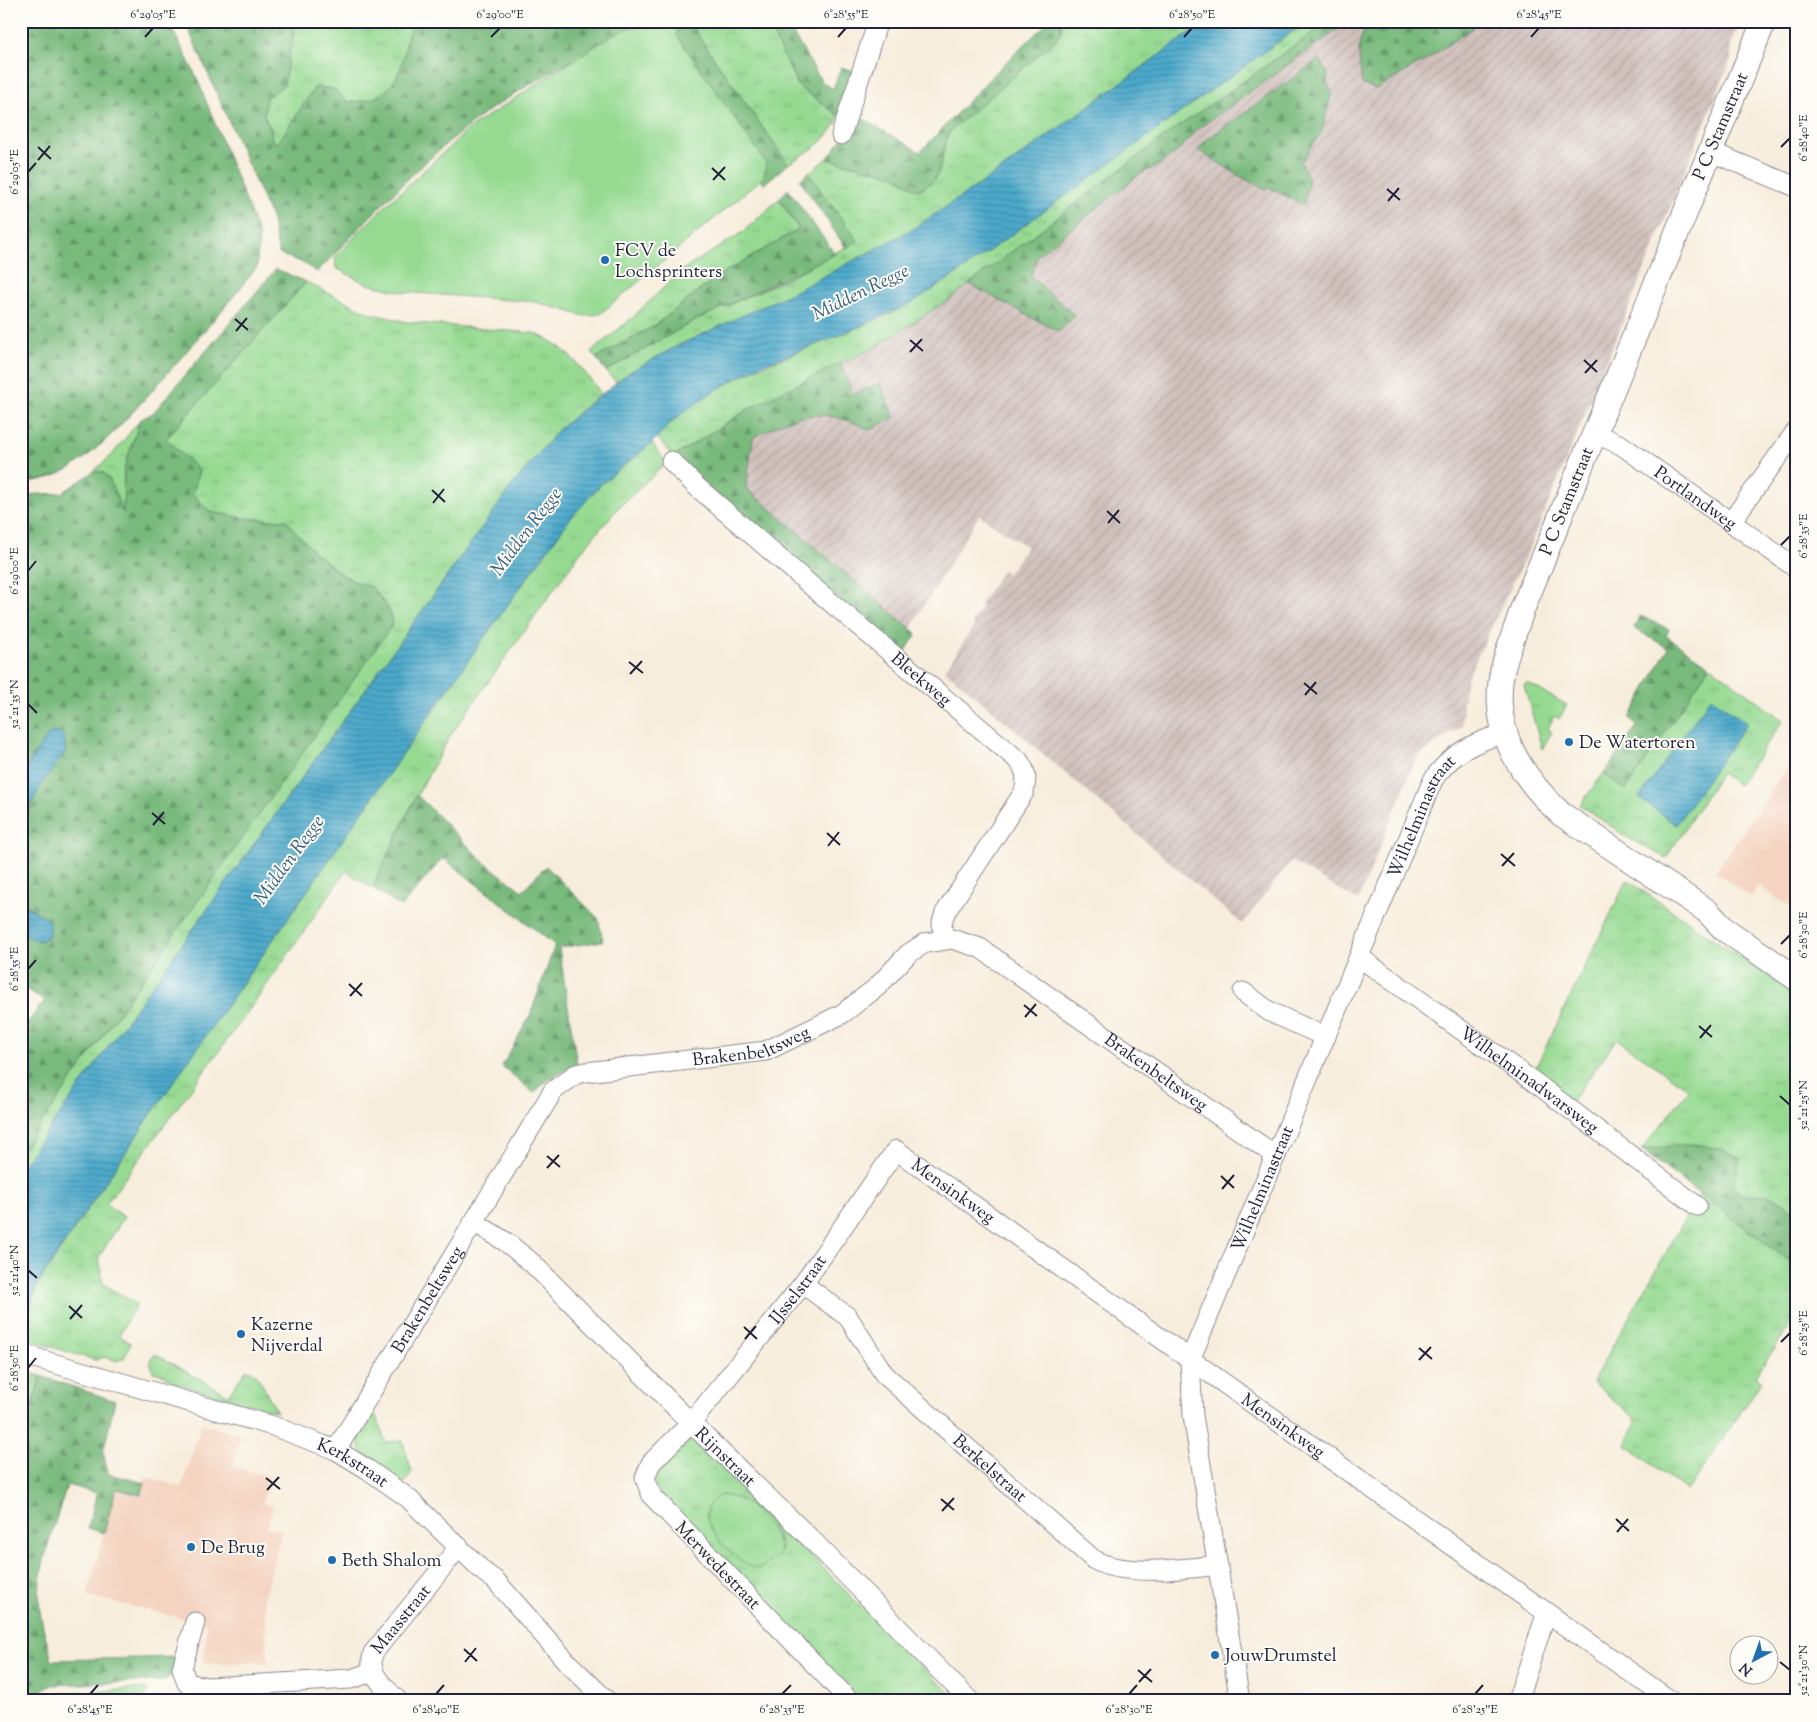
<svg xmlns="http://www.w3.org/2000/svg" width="1817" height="1722" font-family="'Sorts Mill Goudy',serif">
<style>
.built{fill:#f4d3c0}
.industrial{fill:url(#industrial-furrows)}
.grass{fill:url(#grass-tufts);stroke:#5c7e66;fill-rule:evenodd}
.forest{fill:url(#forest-firs);stroke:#4d6e5c}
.pitch{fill:#96da92;stroke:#5c7e66}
.water{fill:url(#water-rules);stroke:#376683}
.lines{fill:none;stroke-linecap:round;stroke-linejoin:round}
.minor-casing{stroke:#8c888c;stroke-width:21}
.tertiary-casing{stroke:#8c888c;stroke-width:26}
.minor{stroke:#fff;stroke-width:19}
.tertiary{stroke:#fff;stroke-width:24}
.ticks{fill:none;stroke:#22223b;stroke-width:2}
.poi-dot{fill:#1f6fb2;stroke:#fdfcf7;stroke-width:2}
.labels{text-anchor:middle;stroke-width:4;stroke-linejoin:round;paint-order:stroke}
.street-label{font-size:18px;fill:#22223b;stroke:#fdfcf7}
.poi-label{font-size:18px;fill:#22223b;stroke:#fdfcf7;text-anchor:start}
.water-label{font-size:19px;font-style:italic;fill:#355f7c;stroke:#fdfcf7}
.neatline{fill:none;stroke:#22223b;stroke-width:2}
.ticks-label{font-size:12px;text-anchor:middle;fill:#22223b}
</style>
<defs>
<pattern id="industrial-furrows" width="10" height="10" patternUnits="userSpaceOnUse" patternTransform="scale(1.25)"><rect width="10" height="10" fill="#d0c0bc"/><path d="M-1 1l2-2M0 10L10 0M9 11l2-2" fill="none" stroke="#b2a5a2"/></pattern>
<pattern id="grass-tufts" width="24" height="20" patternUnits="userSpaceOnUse" patternTransform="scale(1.25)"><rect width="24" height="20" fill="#96da92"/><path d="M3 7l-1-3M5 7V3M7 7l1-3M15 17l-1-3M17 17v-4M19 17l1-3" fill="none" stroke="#81bb7f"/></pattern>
<pattern id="forest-firs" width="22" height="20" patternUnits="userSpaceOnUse" patternTransform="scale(1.25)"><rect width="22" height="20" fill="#78ba7c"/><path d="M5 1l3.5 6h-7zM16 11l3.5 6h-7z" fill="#629767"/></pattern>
<pattern id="water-rules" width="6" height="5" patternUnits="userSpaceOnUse" patternTransform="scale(1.25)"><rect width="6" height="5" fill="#4ca9cb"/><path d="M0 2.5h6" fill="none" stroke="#3f89a6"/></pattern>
</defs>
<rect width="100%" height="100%" fill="#fdfcf7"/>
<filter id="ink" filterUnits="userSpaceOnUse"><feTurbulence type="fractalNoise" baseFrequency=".02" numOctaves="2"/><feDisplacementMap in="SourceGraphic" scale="10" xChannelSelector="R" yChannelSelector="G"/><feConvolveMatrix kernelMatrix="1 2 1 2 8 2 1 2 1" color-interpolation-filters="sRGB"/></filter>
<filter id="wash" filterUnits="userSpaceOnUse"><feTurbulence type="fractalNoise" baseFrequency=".0096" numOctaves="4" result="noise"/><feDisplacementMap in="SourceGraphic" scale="20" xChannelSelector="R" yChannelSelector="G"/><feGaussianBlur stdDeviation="1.12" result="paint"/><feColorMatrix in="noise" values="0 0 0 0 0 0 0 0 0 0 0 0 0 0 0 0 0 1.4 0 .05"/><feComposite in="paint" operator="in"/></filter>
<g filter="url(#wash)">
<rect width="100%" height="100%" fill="#f7eddc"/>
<path class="built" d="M1796 755V911L1759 886 1751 897 1715 872Z
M201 1424 241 1436 233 1466 270 1477 262 1503 273 1506 267 1527 282 1531 264 1597 268 1662 203 1664 207 1624 87 1596 116 1489 141 1495 146 1477 182 1487Z"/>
<path class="industrial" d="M1324 21H1741L1731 44V59L1531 545 1467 678 1463 701 1462 726 1417 756 1358 901 1291 861 1242 924 945 670 974 626 972 623 982 606 980 604 1003 570 1008 574 1027 547 979 515 910 629 746 488V414Z"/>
<path class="grass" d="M295 21H418C405 33 408 40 404 56 396 88 382 102 348 102L335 89 315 87 278 144 272 141 271 129 264 116 266 97 293 44Z
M688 21H762L773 34 798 86 839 116C830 140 810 151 788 164Z
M1059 21H1206L1005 167 913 229 798 290 677 346 628 373 616 382 606 371 694 321 784 280 857 241 808 173 827 159 894 175 917 190C948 181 938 153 950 131L1062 25Z
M1307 21H1330L1158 141 950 299 872 349 750 408 673 457 657 437C708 381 773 363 840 335 865 324 893 314 916 300 932 290 948 280 964 269Z
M779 199 799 229 718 276 654 326 596 358 591 352 632 318 681 271 743 232Z
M306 282 369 313 407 322 533 333C565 344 581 368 601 393L560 428 514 483 21 1168V1152L31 1138 281 781 389 609 363 586 340 573 306 545 286 520 252 519 210 512 193 494 199 470 166 439Z
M140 420 124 469 123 515 117 498 103 472H93L111 456Z
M652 443 666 463 617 509 579 554 450 736 410 808 372 888 346 871 245 1016 106 1204 124 1217 99 1257 103 1284 137 1304 119 1335 131 1344 124 1358 117 1361 105 1357 95 1360 22 1338 37 1285 152 1113 481 642 569 520 602 483Z
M1710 666 1783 720 1739 785 1721 773 1666 858 1628 838 1580 805 1603 774 1626 789Z
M1527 683 1567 705 1559 719 1554 716 1548 729 1552 732 1542 749 1524 685Z
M1627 880 1796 995V1316L1756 1376 1762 1381 1691 1486 1686 1490 1626 1445 1636 1422 1634 1417 1592 1382 1700 1193 1641 1150 1689 1090 1617 1039 1572 1101 1533 1073Z
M155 1354 228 1395 247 1369 257 1375 277 1412 171 1382 165 1375 153 1372 150 1359Z
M21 1371 41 1376 24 1430 27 1458 21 1464Z
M369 1409 375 1414 386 1443 402 1440 412 1472 404 1484C371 1458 342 1456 369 1409Z
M686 1441H698L703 1444 864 1610 958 1701H858L658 1492 653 1478 654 1471ZM722 1495 742 1500 775 1532 781 1546 779 1556 771 1559 735 1555 724 1543 712 1501Z
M147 1688V1696L94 1701 48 1700 52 1694Z"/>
<path class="forest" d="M30 21H168L196 76 250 211 259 236 257 267C226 307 192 345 159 383 132 412 105 446 72 467 56 477 39 482 21 482V27Z
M185 21H295L284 85 266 98 264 116 271 129 272 141 277 144 315 87 335 89 348 102C382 102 396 88 404 56 408 39 405 33 418 21H688L788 164 764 184 700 91 575 59C539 79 501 100 468 126 413 169 366 222 317 272L301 262 279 254 271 217Z
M762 21H785L822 82 833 89 841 67 854 71 839 116 798 86 773 34Z
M1043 21H1059C1066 30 1058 36 1053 43L950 131C938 153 948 181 917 190L894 175 827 159 849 130 855 114 920 152 997 71 1046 24Z
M1330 21H1350L1196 130C1182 151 1163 164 1140 174L1037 256 1031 277 1075 316 1059 332 969 284 1158 141Z
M1373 21H1482L1429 58 1376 89 1362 84C1360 64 1353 35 1373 21Z
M1320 59 1328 74 1327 84 1332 92 1322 131 1301 162 1309 179 1304 205 1268 187 1266 190 1238 175 1198 150 1206 140Z
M808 173 858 241 846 248 800 180Z
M788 189 835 254 694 321 606 371 596 358 654 326 718 276 799 229 779 199Z
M276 269 306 282 166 439 199 470 193 494 210 512 252 519 286 520C304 542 341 584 371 586L389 609 393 624 21 1152V1031L45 1000 21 987V934L31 939 39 913 21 903V824L41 785 66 751 30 763 21 777V495L62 493 93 472H103L110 480 123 513 124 469 140 420 153 413Z
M840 363 853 395 880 383 894 417 870 430C821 407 799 411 753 438L746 488 917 634 903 654 673 457 750 408Z
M1640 616 1669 629 1666 636 1710 666 1626 790 1604 774 1637 726 1630 718 1668 648 1634 628Z
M417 795 485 863 522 891 546 866 598 918 603 941 559 948 577 1064 549 1079 534 1093 502 1066 530 1016 555 945 443 858 401 907 372 888Z
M1693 1144 1722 1149 1741 1159 1735 1175 1734 1187 1743 1195C1769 1193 1777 1195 1796 1214V1266L1641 1150Z
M41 1376 115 1401 103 1452 108 1474 145 1483 141 1495 116 1489 104 1533 88 1528 97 1493 67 1485C57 1519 41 1556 39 1592 38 1615 46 1638 52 1660L180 1657 175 1672 164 1681 51 1685 35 1693 39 1701H21V1464L27 1457 24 1430Z"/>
<path class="pitch" d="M662 21H674L678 26 677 36 766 163 764 177 600 314 584 316 536 302 403 292 367 284 336 268 335 257 380 211 471 127 614 34 632 27 659 26Z
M721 1495C728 1496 735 1497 741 1500 756 1507 785 1539 779 1556 772 1559 766 1566 759 1569 748 1572 677 1515 721 1495Z"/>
<path class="water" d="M1206 21H1307L964 269 915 301 838 336 761 365 712 392 673 420 652 443 602 483 569 520 481 642 152 1113 59 1251 37 1285 21 1339V1168L514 483 560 428 628 373 677 346 798 290 913 229 1005 167Z
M1711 697 1747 723 1676 825 1639 798Z
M52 732 59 733 64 737 66 751 41 785 21 824V777L44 740Z
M21 903C35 915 56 913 48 937L40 941 21 934Z"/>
</g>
<g filter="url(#ink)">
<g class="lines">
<defs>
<g id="minor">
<path d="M841 135 878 21"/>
<path d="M1709 151 1796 187"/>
<path id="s1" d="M1594 433 1621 445 1796 568"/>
<path id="s2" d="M671 461 697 487 808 583 1019 761C1027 772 1027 780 1024 792L945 913 942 922 943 939"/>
<path d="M1731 522 1796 431"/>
<path id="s3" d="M1359 957 1537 1084 1697 1206"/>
<path d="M1243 992 1270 1012 1326 1037"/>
<path id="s4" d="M474 1222 506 1242 532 1263 691 1423 811 1539 970 1701"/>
<path id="s5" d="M803 1284 848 1317 884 1374 1093 1559C1120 1577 1187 1569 1218 1565"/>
<path id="s6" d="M21 1354 273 1426 336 1450 367 1469 408 1498 485 1573 495 1580 568 1663 607 1701"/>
<path id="s7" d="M336 1450 553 1091 576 1074 586 1072 766 1051 842 1014 877 987 908 954 925 943 952 939 980 948 1276 1156"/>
<path d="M195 1622 182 1668 187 1683 208 1687 351 1679 372 1672"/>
<path id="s8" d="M398 1701C384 1686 367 1674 373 1653L459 1547"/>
<path id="s9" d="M850 1701 652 1496 645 1478 651 1463 691 1423 803 1284 896 1150 1671 1701"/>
<path id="s10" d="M1240 1701 1193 1416 1190 1360 1433 780C1451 753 1474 742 1505 733"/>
<path d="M1517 1701 1547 1612"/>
</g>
<path id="tertiary" d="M1764 21 1522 610C1516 629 1508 649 1503 668 1489 727 1520 776 1561 814L1707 911 1724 929 1796 978"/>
</defs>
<use href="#minor" class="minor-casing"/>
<use href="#tertiary" class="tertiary-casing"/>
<use href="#minor" class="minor"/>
<use href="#tertiary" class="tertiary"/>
</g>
</g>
<path class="ticks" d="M145 37 153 28M491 37 500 28M838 37 846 28M1184 37 1192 28M1531 37 1539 28M38 147 51 159M1781 147 1790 138M38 160 50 146M712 168 725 180M28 172 36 163M713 180 725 167M1387 189 1400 200M1388 201 1399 188M235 319 248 330M236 331 247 318M910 340 923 351M910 352 922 339M1584 360 1597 372M1585 373 1597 360M432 490 445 502M433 503 444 489M1107 511 1120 523M1108 523 1119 510M1781 545 1790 536M28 571 36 561M629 662 643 673M630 674 642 661M1304 683 1317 694M1305 695 1316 682M28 704 37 713M152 813 165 824M153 825 164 812M827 833 840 845M828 846 839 832M1501 854 1515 866M1502 866 1514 853M1781 944 1790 935M28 969 36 960M349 984 362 996M350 996 362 983M1024 1005 1037 1016M1025 1017 1036 1004M1699 1026 1712 1037M1700 1038 1711 1025M1780 1096 1790 1105M547 1156 560 1167M547 1168 559 1155M1221 1176 1234 1188M1222 1189 1234 1175M28 1270 37 1278M69 1306 82 1318M70 1319 82 1305M744 1327 757 1339M745 1339 756 1326M1781 1342 1790 1333M1419 1348 1432 1359M1419 1360 1431 1347M28 1368 36 1358M266 1478 280 1489M267 1490 279 1477M941 1499 954 1510M942 1511 954 1498M1616 1519 1629 1531M1617 1532 1628 1519M464 1649 477 1661M465 1662 476 1648M1780 1662 1790 1670M1138 1670 1152 1682M1139 1682 1151 1669M90 1694 98 1685M436 1694 444 1685M782 1694 791 1685M1129 1694 1137 1685M1475 1694 1483 1685"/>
<g class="poi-dot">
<circle cx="605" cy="260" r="5"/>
<circle cx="1569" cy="742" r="5"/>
<circle cx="241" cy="1334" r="5"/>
<circle cx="191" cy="1547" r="5"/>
<circle cx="332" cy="1560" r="5"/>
<circle cx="1215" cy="1655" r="5"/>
</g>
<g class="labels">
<g class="street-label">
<text transform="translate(1720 126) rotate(-67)" y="6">P C Stamstraat</text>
<text dy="6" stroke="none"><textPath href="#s1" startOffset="121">Portlandweg</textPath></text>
<text transform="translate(1566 501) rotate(-68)" y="6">P C Stamstraat</text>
<text dy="6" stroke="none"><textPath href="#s2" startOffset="332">Bleekweg</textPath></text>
<text dy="6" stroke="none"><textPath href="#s10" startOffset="936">Wilhelminastraat</textPath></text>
<text dy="6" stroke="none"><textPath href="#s7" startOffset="626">Brakenbeltsweg</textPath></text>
<text dy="6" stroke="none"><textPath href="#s7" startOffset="1106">Brakenbeltsweg</textPath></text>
<text dy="6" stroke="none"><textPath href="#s3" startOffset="210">Wilhelminadwarsweg</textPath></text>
<text dy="6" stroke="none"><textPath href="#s10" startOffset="531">Wilhelminastraat</textPath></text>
<text dy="6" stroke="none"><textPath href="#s9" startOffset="789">Mensinkweg</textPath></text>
<text dy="6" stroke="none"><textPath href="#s9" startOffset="548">IJsselstraat</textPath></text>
<text dy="6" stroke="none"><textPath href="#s7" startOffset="176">Brakenbeltsweg</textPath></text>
<text dy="6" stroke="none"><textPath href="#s9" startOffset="1194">Mensinkweg</textPath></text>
<text dy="6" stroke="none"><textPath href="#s4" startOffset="345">Rijnstraat</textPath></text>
<text dy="6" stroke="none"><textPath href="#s6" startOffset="350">Kerkstraat</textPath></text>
<text dy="6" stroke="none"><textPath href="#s5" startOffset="265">Berkelstraat</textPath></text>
<text transform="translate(718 1565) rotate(46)" y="6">Merwedestraat</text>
<text dy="6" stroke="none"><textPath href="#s8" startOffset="101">Maasstraat</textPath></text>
</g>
<g class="poi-label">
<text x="615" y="256">FCV de<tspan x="615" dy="21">Lochsprinters</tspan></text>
<text x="1579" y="748">De Watertoren</text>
<text x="251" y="1330">Kazerne<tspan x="251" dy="21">Nijverdal</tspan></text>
<text x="201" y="1553">De Brug</text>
<text x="342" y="1566">Beth Shalom</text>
<text x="1225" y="1661">JouwDrumstel</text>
</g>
<g class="water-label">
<text transform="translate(860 291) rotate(-26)" y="7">Midden Regge</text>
<text transform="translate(525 531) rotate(-53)" y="7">Midden Regge</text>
<text transform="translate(288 859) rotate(-54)" y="7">Midden Regge</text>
</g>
</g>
<rect width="1817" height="1722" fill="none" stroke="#fdfcf7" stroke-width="55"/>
<g transform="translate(1754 1660) rotate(221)"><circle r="24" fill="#fdfcf7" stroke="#a5a5ac"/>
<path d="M0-4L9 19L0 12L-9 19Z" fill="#1f6fb2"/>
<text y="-8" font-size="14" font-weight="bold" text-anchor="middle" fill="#22223b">N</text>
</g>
<rect x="28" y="28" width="1762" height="1666" class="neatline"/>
<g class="ticks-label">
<text x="153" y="18">6°29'05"E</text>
<text x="500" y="18">6°29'00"E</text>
<text x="846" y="18">6°28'55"E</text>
<text x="1192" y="18">6°28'50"E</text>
<text x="1539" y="18">6°28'45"E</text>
<text transform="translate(1803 138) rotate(-90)" y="4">6°28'40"E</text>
<text transform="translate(14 172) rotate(-90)" y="4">6°29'05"E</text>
<text transform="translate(1803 536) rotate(-90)" y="4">6°28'35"E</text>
<text transform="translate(14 571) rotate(-90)" y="4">6°29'00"E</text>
<text transform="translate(14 704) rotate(-90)" y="4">52°21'35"N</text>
<text transform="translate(1803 935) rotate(-90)" y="4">6°28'30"E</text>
<text transform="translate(14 969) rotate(-90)" y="4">6°28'55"E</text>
<text transform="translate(1803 1105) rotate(-90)" y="4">52°21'25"N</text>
<text transform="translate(14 1270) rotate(-90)" y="4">52°21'40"N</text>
<text transform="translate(1803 1333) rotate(-90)" y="4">6°28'25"E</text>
<text transform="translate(14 1368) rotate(-90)" y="4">6°28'50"E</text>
<text transform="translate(1803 1670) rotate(-90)" y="4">52°21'30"N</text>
<text x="90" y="1713">6°28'45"E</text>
<text x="436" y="1713">6°28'40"E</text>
<text x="782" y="1713">6°28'35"E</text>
<text x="1129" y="1713">6°28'30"E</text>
<text x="1475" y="1713">6°28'25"E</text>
</g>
</svg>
